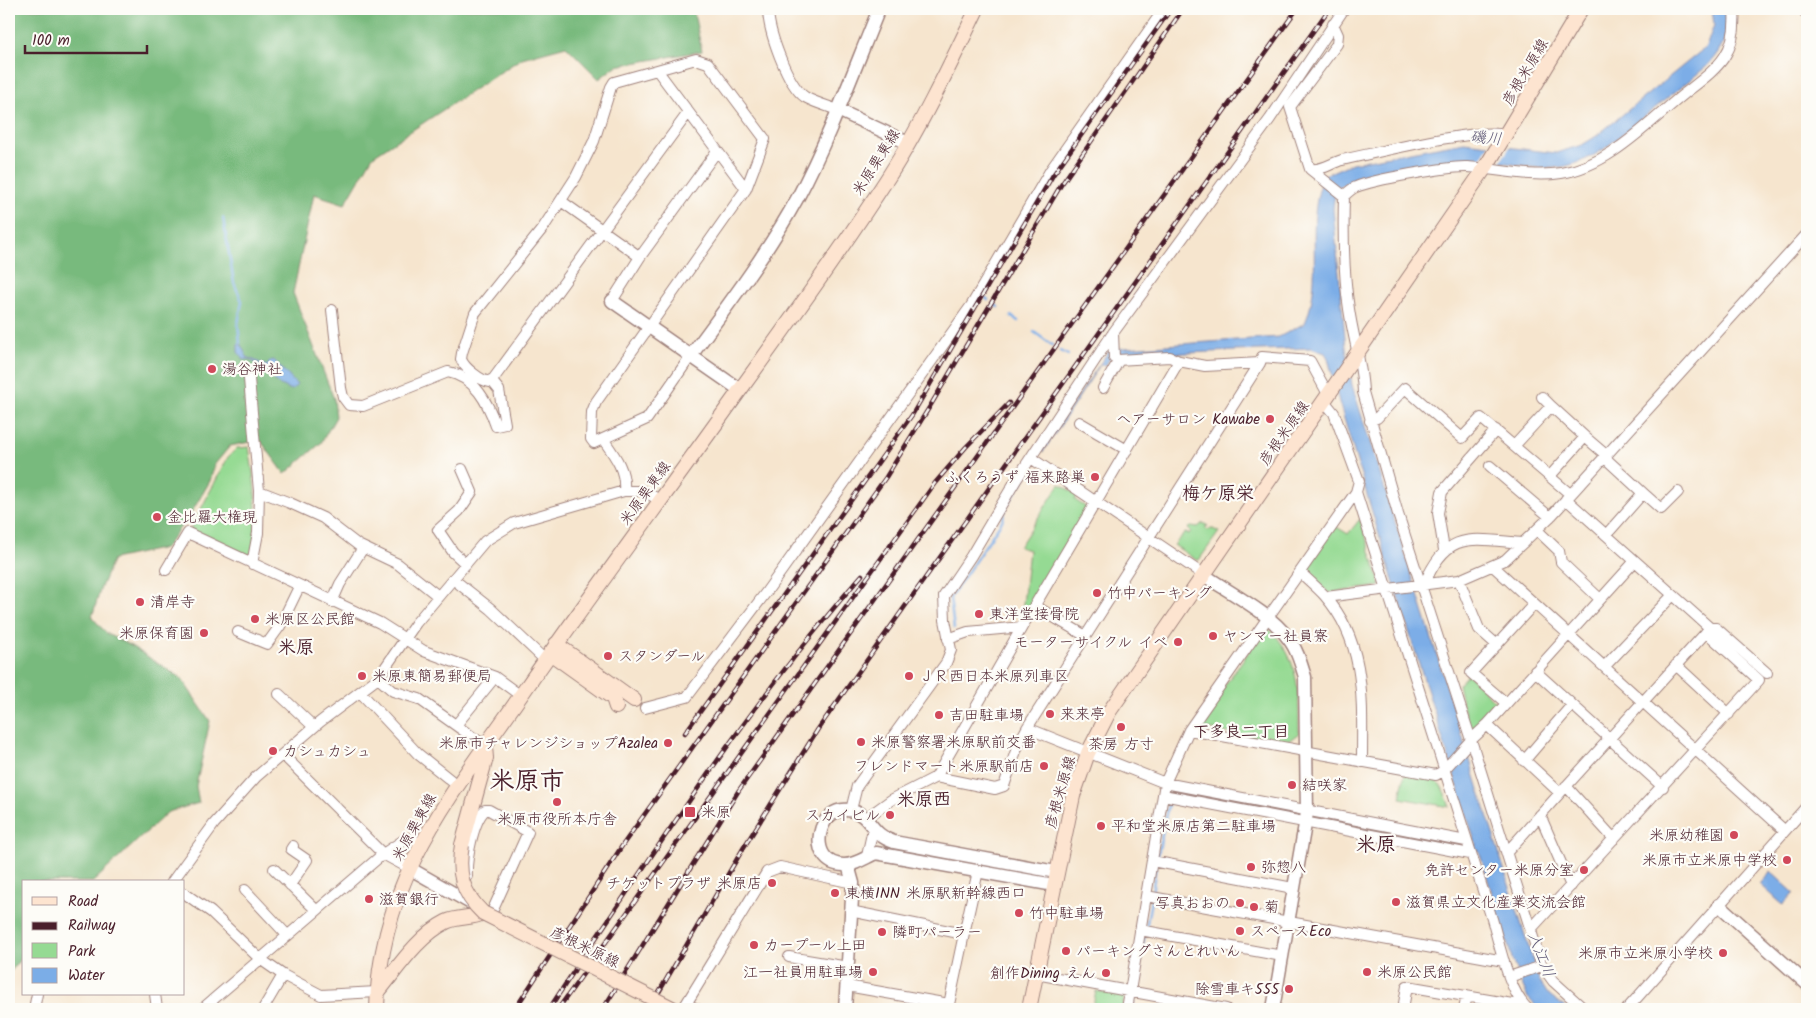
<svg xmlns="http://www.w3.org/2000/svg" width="1816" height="1018" font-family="Kalam,'Klee One',sans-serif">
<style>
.green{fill:#95da93;stroke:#707c5f}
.forest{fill:#78ba7d;stroke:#616c54}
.water{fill:#7bade7;stroke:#626689}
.pier{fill:#f6e5ce}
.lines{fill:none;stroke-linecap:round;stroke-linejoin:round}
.stream{stroke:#7bade7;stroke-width:2.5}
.minor-casing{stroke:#a0827c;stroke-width:12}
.tertiary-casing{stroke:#a0827c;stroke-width:15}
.secondary-casing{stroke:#a0827c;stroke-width:16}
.minor{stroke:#fff;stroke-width:10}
.tertiary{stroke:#fff;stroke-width:12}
.secondary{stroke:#fde4d0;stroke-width:14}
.rail-casing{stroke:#4a1f2b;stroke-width:4.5}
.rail{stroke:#fdfcf7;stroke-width:2.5;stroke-dasharray:8;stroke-linecap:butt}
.secondary-bridge-casing{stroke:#a0827c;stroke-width:16;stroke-linecap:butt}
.secondary-bridge{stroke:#fde4d0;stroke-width:14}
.poi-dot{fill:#d1495b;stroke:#fdfcf7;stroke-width:2}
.labels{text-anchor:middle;stroke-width:4.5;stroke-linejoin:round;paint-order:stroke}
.street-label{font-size:15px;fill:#4a1f2b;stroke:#fdfcf7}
.poi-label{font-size:15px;fill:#4a1f2b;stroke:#fdfcf7;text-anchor:start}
.water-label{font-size:16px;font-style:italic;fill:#5e5876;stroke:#fdfcf7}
.neighbourhood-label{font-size:16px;font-weight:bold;fill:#4a1f2b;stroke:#fdfcf7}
.quarter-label{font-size:18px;font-weight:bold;fill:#4a1f2b;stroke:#fdfcf7}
.district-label{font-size:20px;font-weight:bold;fill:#4a1f2b;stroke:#fdfcf7}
.town-label{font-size:25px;font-weight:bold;fill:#4a1f2b;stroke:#fdfcf7}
</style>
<rect width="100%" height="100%" fill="#fdfcf7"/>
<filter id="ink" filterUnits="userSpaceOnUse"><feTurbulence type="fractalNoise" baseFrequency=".02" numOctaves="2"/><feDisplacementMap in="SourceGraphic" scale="10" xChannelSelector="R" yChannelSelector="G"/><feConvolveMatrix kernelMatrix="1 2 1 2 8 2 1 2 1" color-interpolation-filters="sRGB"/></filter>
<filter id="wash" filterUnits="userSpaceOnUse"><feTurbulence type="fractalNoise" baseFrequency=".0096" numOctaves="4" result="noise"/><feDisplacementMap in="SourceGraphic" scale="20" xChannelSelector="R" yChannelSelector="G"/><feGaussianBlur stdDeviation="1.12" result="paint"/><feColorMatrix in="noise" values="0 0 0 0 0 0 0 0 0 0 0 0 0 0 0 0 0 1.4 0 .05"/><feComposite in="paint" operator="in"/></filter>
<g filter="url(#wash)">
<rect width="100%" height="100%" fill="#f6e5ce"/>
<path class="green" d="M249 447C255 483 260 519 251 555L247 557 190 530 228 457 237 448Z
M1060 484 1077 495 1075 500 1087 508 1021 622 1029 550 1019 547Z
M1360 519 1381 586 1329 593 1306 573 1305 569 1335 526 1348 534Z
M1203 523 1208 526 1205 527 1208 530 1211 528 1219 532 1199 560H1196L1174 545 1185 533 1189 534 1191 531 1188 529 1191 526 1198 527Z
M1268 628C1300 657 1299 693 1299 733L1283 745 1199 727 1197 724 1265 629Z
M1468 674 1497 704 1474 731 1468 727 1458 685Z
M1405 773C1439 780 1438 774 1450 807L1400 798Z
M1096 991 1124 996 1123 1009 1093 1006Z"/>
<path class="forest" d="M9 9H693L702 51 616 66 599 79 566 46 522 58 373 156 345 204 314 194 293 293 334 399 336 417 321 443 285 474 260 440 230 446 215 464 210 481 193 510 165 548 113 559 101 587 92 617 106 633 131 646 181 678 210 721 196 786 199 803 168 812 93 882H24V954L9 974Z"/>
<path class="water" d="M1712 9H1726C1731 33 1722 50 1706 67L1604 149C1587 160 1571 167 1551 168 1525 169 1498 159 1472 159 1450 159 1357 173 1342 185 1334 192 1334 199 1333 209L1346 348 1352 385 1539 980 1547 993 1567 1009H1539L1528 998 1514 965 1479 851 1474 850 1473 845H1476L1390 571 1339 402 1328 358 1325 353 1311 348 1111 356 1106 365H1100L1043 452 1041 450 1110 349 1279 337 1305 323C1325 278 1303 218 1325 175L1352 163 1464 142 1556 153 1582 145 1595 137 1706 47 1714 25Z
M240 343 247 357 267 366 270 361 274 360 297 385 292 390C281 386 271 382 269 370L248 359 244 360 238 352V345Z
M1771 872 1794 893 1783 905 1760 884Z"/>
<path class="pier" d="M1491 142 1512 144 1499 164 1478 162Z"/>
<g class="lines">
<path class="stream" d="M223 218 234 283 242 301 238 324 240 343
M986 298 988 300
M994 304 998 307
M1011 316 1018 321
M1034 332 1052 345
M1060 351 1068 355
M954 628 950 598 1002 521 1006 507 1031 468
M1171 794 1172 790 1303 815
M1311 817 1370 828
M1392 832 1465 846
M1157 860 1169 799
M1152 894 1156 865
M1146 929 1151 900
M1135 991 1145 934
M1132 1009 1135 996"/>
</g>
</g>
<g filter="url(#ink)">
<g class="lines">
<defs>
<path id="minor" d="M768 9C768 30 787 85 805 97 815 103 828 106 838 110
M1333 24 1338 35 1337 44 1290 107 1310 169 1344 196C1343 234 1343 271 1349 309 1353 337 1362 364 1363 392L1398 514 1471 740 1487 725 1635 561
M657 70 614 82 611 87 594 141 576 177 543 228 475 313 462 353 461 359C464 368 481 381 490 382L494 378 688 113
M1310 169C1322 171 1331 163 1342 160 1376 153 1477 127 1506 135
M1344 196C1347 193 1351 189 1356 187 1372 180 1450 166 1467 167 1499 169 1530 178 1561 173 1609 166 1648 123 1684 94 1717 68 1738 55 1734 9
M561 201 640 257
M612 301 640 257 717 151
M332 310 341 388 343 397 349 405 363 406 448 372C475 377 488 403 496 426L505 424 499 390 491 380
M1113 333 1114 358 1117 360 1170 357 1179 361 1205 366 1260 363 1262 357 1310 361 1329 396
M690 357 647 419 594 443 591 439 592 412 596 402 746 189 765 139 708 63 696 59 657 70 746 189
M249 379 259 491
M1103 388 1119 360
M1542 397 1551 406
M1325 402 1334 413 1359 481 1356 492 1492 919C1499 943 1509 993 1528 1009
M1370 421 1377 418 1405 388 1462 438 1481 418 1570 494
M1079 422 1127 450
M603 439C615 456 626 470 624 491
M1515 445 1551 406 1585 437
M1604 457 1643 493 1606 535
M1031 458 1204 575
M1490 466 1550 517
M462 469 472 492 459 511 438 530 453 552 466 564
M1550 476 1585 437 1606 455
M1643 493 1661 509 1678 492
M1566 499 1710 628H1716L1767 673
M1537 530 1559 551 1561 562 1600 599
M1444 550 1438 513 1442 492 1496 430
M252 564 258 533 259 491 290 503 323 518 358 545 398 564 438 596
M1493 566 1785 831
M166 570 188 533 380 623 424 651 495 677 521 696
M1300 572C1308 580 1318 588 1325 596 1367 644 1362 703 1362 762
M453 579 491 609 545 660
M1459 580 1479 629 1497 645
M1424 585C1447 529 1471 539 1523 543
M1326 597 1459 580 1505 560 1552 515 1807 234
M332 602 340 584 363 548
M1035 606 1084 635
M238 632 267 644 280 626 299 587
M948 639 968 632 1022 627 1179 361
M1676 665 1729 714
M1605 666 1672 596
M1535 671 1663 787
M378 678 393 691 419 699 485 746
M360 692 418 754 458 786
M279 694 314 727
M1506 703 1471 673 1534 604
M645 708 687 697 767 591 971 306 1050 171 1164 9
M456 725 495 677
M1487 725 1560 793 1710 628
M1027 728 1260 363
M1189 730 1436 775 1443 771 1471 740 1542 966
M283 755 383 854 409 868
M1524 761 1572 705
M936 777 1022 627
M1566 786 1614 839
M1163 795 1470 854
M851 810 857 786 946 663 951 650 945 620 944 596 971 556 1016 480 1113 333 1270 119 1344 9
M1540 815 1571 886
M866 818 891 800 936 777 995 789 1004 786 1018 745 1027 728 1165 783 1466 841
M1507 852 1560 793
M867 856 873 829
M1152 861 1293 888
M274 869 316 910
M467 876C466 860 473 821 485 810H489L528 832 491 914
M172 882 214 824 256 777 320 722 378 678 416 623 485 541 514 523 624 491H643L660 500
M290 885 307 860 291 849 293 846
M245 890 287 935
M184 893 211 912 260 959 283 975 321 995 377 992
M1146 896 1504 961
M850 911 964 934 948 1009
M1531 929 1759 680 1706 632
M1140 930 1282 956
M964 934 978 871
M789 957 848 967
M1036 974 1226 1009
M1509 977 1542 966 1553 981 1584 1009
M847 986 949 1004
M155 994 157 1009
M686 1004 697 1009
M34 1009 37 994
M202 1009 383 854 407 838 421 843
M263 1009 283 975
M683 1009 767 872 780 867 853 883
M1127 1009 1165 783 1189 730 1356 492
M1403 1009 1407 986 1524 1006V1009
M1464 1009 1467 996
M1627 1009 1807 806"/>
<path id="tertiary" d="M1804 9 1807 12
M838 110 908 143
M612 301 740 390
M690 357C728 305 767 254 798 197 830 136 853 72 879 9
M1204 575C1230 593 1270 613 1288 638 1297 649 1301 664 1305 677L1307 813 1273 1009
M409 868 476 906
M1054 885 876 853C866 857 856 865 844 865 805 865 816 801 853 811 871 816 871 835 894 842L1056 872
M1719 905 1807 984
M845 1009 853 883 848 865"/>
<path id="secondary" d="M556 644 634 700
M550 653 613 698 616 707
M462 845 486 758 485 747
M378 992C397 969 418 936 446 922 458 916 472 919 483 913
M377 1009C379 876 455 791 526 688 596 587 669 490 740 390 791 320 842 249 889 176 921 126 951 63 977 9
M1029 1009 1073 796 1088 753 1109 712 1487 165 1581 9"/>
</defs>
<use href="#minor" class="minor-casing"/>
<use href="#tertiary" class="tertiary-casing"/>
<use href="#secondary" class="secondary-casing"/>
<use href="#minor" class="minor"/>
<use href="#tertiary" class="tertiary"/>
<use href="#secondary" class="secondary"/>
<defs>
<path id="rail" d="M685 733 912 415 1053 175 1171 9
M575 969C666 835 755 697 862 575
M515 1009 624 843 886 477 932 403 1061 185 1183 9
M549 1009 574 971
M558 1009 935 483 966 447 1009 403
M603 1009 739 790 1297 9
M649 1009 744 847 818 729 1329 9"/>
</defs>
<use href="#rail" class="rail-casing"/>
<use href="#rail" class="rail"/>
<defs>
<path id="secondary-bridge" d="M462 845C457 873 462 893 483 913L674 1009"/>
</defs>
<use href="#secondary-bridge" class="secondary-bridge-casing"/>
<use href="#secondary-bridge" class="secondary-bridge"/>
</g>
</g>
<g class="poi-dot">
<circle cx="212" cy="369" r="5"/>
<circle cx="1270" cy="419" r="5"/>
<circle cx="1095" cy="477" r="5"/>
<circle cx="157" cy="517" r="5"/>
<circle cx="1097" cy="593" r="5"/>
<circle cx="140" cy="602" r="5"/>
<circle cx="979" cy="614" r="5"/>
<circle cx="255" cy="619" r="5"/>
<circle cx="204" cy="633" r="5"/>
<circle cx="1213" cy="636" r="5"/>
<circle cx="1178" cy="642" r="5"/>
<circle cx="608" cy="656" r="5"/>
<circle cx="362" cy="676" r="5"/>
<circle cx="909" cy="676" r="5"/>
<circle cx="1050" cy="714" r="5"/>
<circle cx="939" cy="715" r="5"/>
<circle cx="1121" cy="727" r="5"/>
<circle cx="861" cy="742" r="5"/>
<circle cx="668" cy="743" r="5"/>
<circle cx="273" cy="751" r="5"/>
<circle cx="1044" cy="766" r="5"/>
<circle cx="1292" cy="785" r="5"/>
<circle cx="557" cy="802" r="5"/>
<rect x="684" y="806" width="12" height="12" rx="2.5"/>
<circle cx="890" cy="815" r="5"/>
<circle cx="1101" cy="826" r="5"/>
<circle cx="1734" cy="835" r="5"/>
<circle cx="1787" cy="860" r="5"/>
<circle cx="1251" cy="867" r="5"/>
<circle cx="1584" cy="870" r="5"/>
<circle cx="772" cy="883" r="5"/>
<circle cx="835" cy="893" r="5"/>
<circle cx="369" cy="899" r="5"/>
<circle cx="1396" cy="902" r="5"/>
<circle cx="1240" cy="903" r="5"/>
<circle cx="1254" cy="907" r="5"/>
<circle cx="1019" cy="913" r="5"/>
<circle cx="1240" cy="931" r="5"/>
<circle cx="882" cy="932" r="5"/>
<circle cx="754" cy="945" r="5"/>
<circle cx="1066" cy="951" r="5"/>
<circle cx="1723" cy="953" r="5"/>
<circle cx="873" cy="972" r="5"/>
<circle cx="1367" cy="972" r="5"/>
<circle cx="1106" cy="973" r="5"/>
<circle cx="1289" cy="989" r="5"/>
</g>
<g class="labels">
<g class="street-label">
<text transform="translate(1525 72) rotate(-59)" y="5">彦根米原線</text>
<text transform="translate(876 162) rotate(-58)" y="5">米原栗東線</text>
<text transform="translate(1284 433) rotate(-55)" y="5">彦根米原線</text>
<text transform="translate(645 493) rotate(-54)" y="5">米原栗東線</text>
<text transform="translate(1060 792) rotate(-74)" y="5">彦根米原線</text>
<text transform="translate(414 827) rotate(-61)" y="5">米原栗東線</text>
<text transform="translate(585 947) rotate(26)" y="5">彦根米原線</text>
</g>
<g class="poi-label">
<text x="222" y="374">湯谷神社</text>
<text x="1260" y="424" text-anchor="end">ヘアーサロン Kawabe</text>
<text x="1085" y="482" text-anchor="end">ふくろうず 福来路巣</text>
<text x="167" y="522">金比羅大権現</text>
<text x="1107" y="598">竹中パーキング</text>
<text x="150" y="607">清岸寺</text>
<text x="989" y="619">東洋堂接骨院</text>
<text x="265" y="624">米原区公民館</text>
<text x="194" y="638" text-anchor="end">米原保育園</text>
<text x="1223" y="641">ヤンマー社員寮</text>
<text x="1168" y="647" text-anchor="end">モーターサイクル イベ</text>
<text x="618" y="661">スタンダール</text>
<text x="372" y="681">米原東簡易郵便局</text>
<text x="919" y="681">ＪＲ西日本米原列車区</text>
<text x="1060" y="719">来来亭</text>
<text x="949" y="720">吉田駐車場</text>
<text x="871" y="747">米原警察署米原駅前交番</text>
<text x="658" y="748" text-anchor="end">米原市チャレンジショップAzalea</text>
<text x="1121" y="749" text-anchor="middle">茶房 方寸</text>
<text x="283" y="756">カシュカシュ</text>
<text x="1034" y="771" text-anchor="end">フレンドマート米原駅前店</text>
<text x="1302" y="790">結咲家</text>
<text x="701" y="817">米原</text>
<text x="880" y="820" text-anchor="end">スカイビル</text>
<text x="557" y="824" text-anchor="middle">米原市役所本庁舎</text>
<text x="1111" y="831">平和堂米原店第二駐車場</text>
<text x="1724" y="840" text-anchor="end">米原幼稚園</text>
<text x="1777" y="865" text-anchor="end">米原市立米原中学校</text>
<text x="1261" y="872">弥惣八</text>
<text x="1574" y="875" text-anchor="end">免許センター米原分室</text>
<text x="762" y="888" text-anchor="end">チケットプラザ 米原店</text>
<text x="845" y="898">東横INN 米原駅新幹線西口</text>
<text x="379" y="904">滋賀銀行</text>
<text x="1406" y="907">滋賀県立文化産業交流会館</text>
<text x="1230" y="908" text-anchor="end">写真おおの</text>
<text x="1264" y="912">菊</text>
<text x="1029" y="918">竹中駐車場</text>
<text x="1250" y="936">スペースEco</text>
<text x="892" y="937">隣町パーラー</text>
<text x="764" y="950">カープール上田</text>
<text x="1076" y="956">パーキングさんとれいん</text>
<text x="1713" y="958" text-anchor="end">米原市立米原小学校</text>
<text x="863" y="977" text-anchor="end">江一社員用駐車場</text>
<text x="1377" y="977">米原公民館</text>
<text x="1096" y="978" text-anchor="end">創作Dining えん</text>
<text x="1279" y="994" text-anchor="end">除雪車キ555</text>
</g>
<g class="water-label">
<text transform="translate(1486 137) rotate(5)" y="6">磯川</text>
<text transform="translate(1542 954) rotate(69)" y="6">入江川</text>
</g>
<g class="neighbourhood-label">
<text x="1241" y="737">下多良二丁目</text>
</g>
<g class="quarter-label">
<text x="1218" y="499">梅ケ原栄</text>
<text x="296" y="653">米原</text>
<text x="924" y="805">米原西</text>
</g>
<g class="district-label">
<text x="1376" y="851">米原</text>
</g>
<g class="town-label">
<text x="527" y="789">米原市</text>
</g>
</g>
<rect width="1816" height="1018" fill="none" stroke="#fdfcf7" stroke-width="30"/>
<rect x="22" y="880" width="162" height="115" fill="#fdfcf7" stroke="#b5a4a5"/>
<rect x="32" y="897" width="25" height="8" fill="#fde4d0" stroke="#b5a4a5"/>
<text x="68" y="906" font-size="15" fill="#4a1f2b">Road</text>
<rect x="32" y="922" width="25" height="8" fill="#4a1f2b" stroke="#b5a4a5"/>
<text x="68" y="930" font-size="15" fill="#4a1f2b">Railway</text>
<rect x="32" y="943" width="25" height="15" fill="#95da93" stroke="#b5a4a5"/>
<text x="68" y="956" font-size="15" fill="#4a1f2b">Park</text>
<rect x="32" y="968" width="25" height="15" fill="#7bade7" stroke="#b5a4a5"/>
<text x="68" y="980" font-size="15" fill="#4a1f2b">Water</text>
<path d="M25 45v8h122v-8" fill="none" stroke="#4a1f2b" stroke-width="2.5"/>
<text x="32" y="45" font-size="15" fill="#4a1f2b" stroke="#fdfcf7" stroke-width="4" paint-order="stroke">100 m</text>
</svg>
